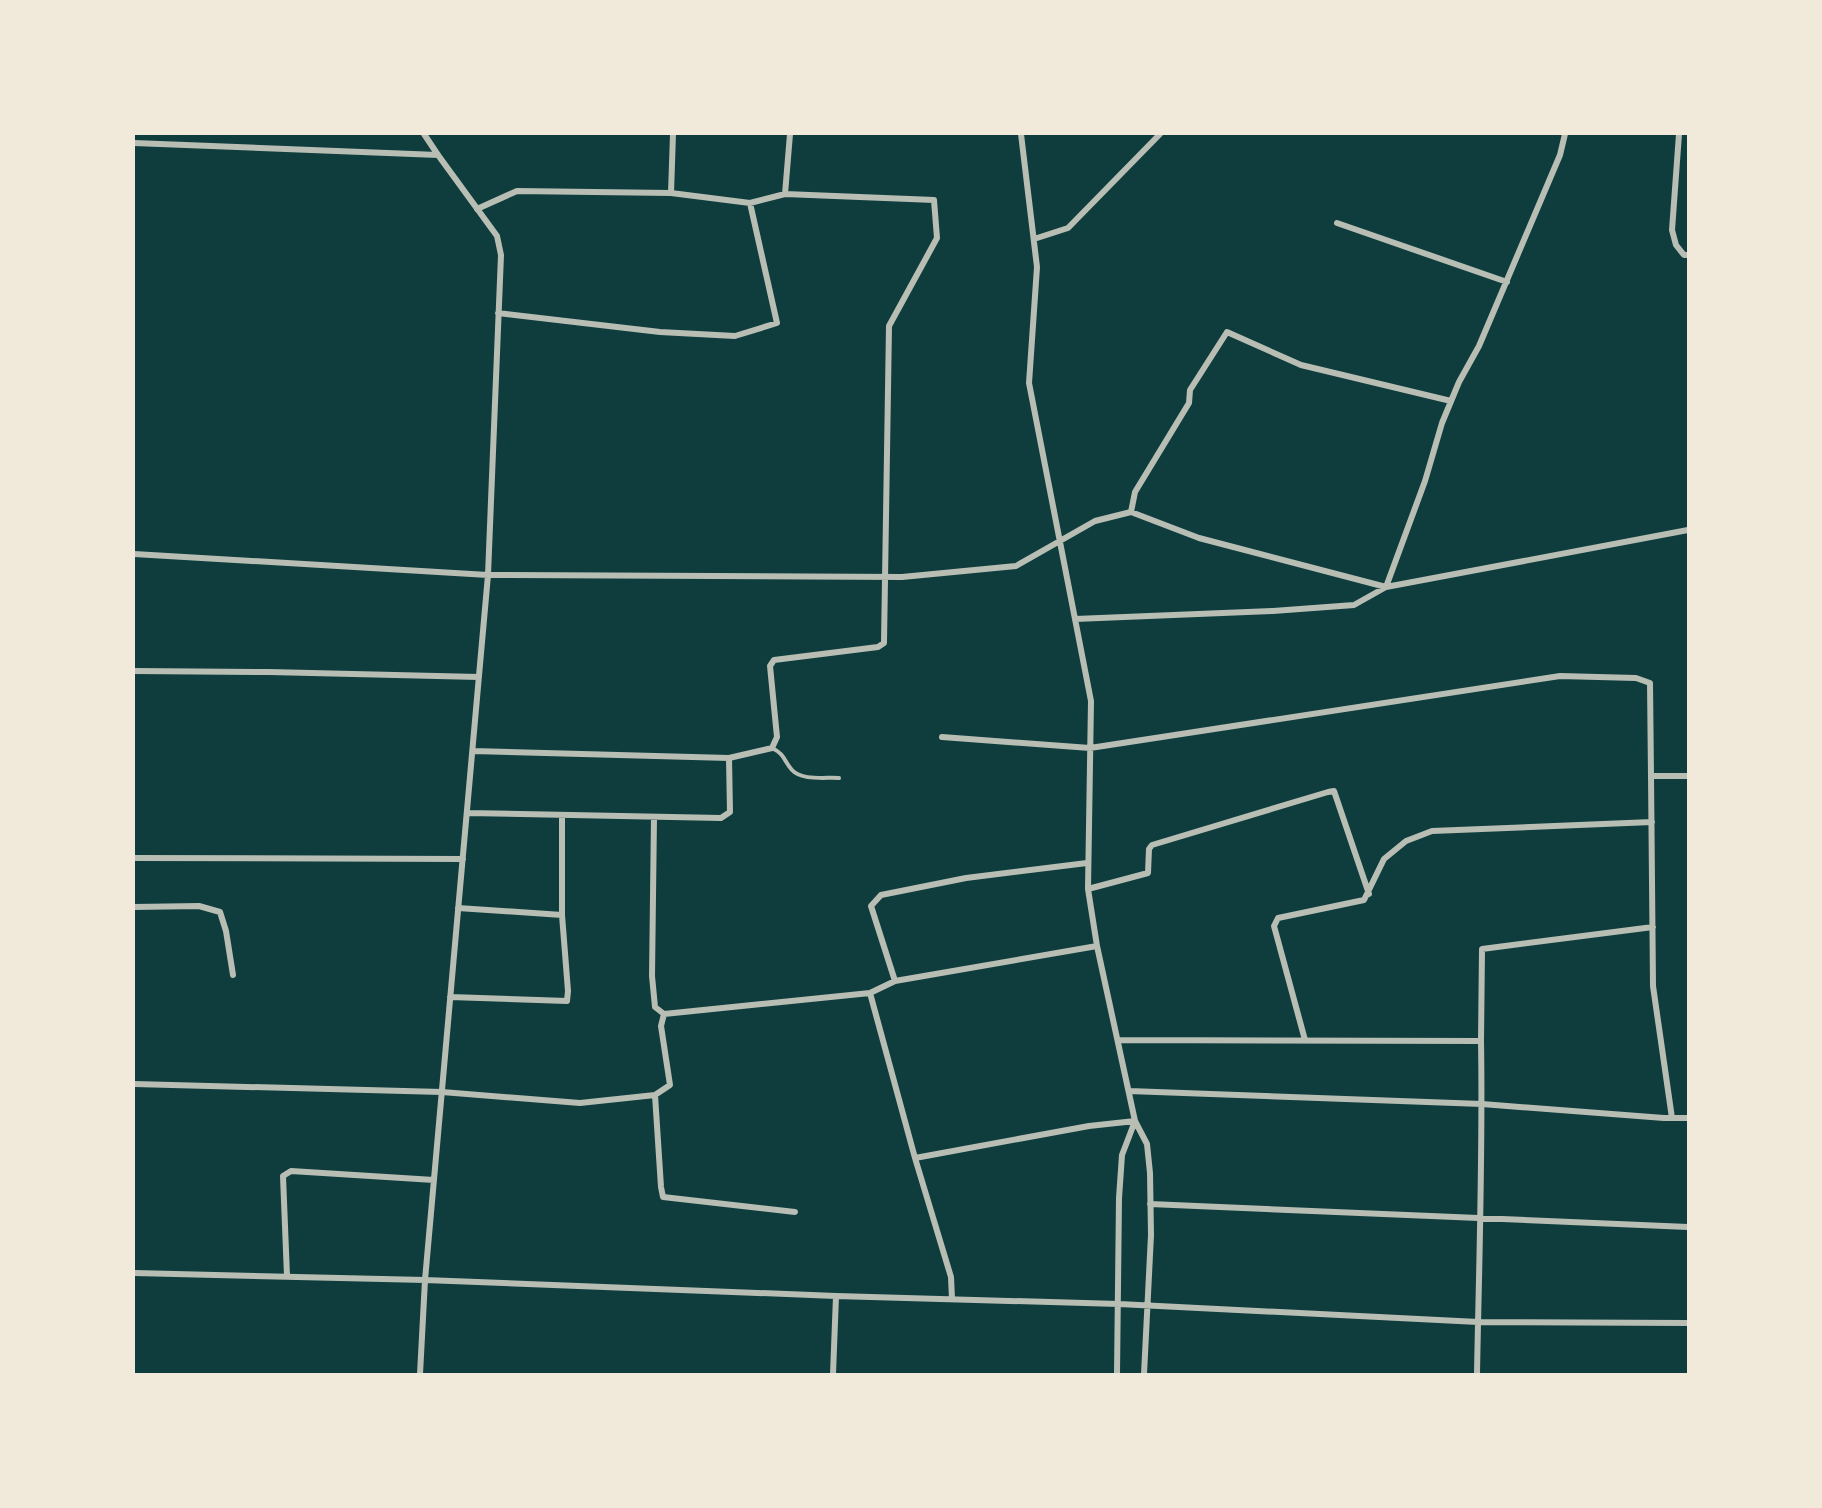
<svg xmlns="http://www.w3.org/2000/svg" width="1822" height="1508" font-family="Raleway,sans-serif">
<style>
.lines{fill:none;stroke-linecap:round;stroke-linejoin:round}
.service{stroke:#b8beb3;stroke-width:4}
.minor{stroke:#b8beb3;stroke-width:6}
</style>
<rect width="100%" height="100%" fill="#0f3d3e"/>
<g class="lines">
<path class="service" d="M772 748C786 755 783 760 792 770 802 781 825 777 839 778"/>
<path class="minor" d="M1021 134 1037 267 1029 383 1091 701 1088 889 1097 946 1135 1121 1147 1144 1150 1173 1151 1235 1144 1374
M1679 134 1672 230 1676 245 1684 255H1688
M134 143 438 155
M671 193 673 134
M785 194 790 134
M477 209 517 191 671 193 750 203 785 194 934 200 937 238 889 326 884 643 878 647 774 660 770 666 777 737 772 748 729 758
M1337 223 1507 282
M1034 239 1068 228 1160 134
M498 313 660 332 735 336 777 323 750 203
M1131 512 1135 492 1189 403 1190 390 1227 332 1301 365 1451 401
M134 554 488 575 902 577 1016 566 1095 521 1131 512 1199 538 1386 587 1688 530
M1075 619 1273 611 1354 605 1386 587 1425 481 1442 423 1459 382 1479 346 1560 155 1565 134
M134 671 269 672 479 677
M942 737 1090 748 1560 676 1636 678 1650 683 1651 776
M467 813 721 818 730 812 729 758 473 751
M654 817 652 976 655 1007 664 1014
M134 858 463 859
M1088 889 1148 873 1149 849 1152 845 1328 792 1334 791 1369 894
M134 907 199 906 220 912 226 931 233 975
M458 908 562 915
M895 981 871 906 881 895 966 878 1087 863
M870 993 915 1158 951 1277 952 1299
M450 997 567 1001 568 991 562 915V815
M1118 1040 1481 1041C1483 1152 1479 1263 1477 1374
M1305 1040 1274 926 1278 918 1364 900 1384 859 1406 841 1432 831 1652 822
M1481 1041 1482 949 1653 927
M134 1084 442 1092 580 1103 655 1095 670 1085 661 1026 664 1014 870 993 895 981 1097 946
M1129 1091 1482 1104 1664 1118H1688
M655 1095 661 1187 663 1197 795 1212
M1672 1118 1653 986 1651 776H1688
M915 1158 1089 1126 1135 1121
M1150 1204 1688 1227
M134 1273 425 1280 836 1296 1119 1304 1478 1322 1688 1323
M287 1276 283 1176 291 1171 434 1180
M420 1374 425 1280 488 575 501 255 497 236 438 155 424 134
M833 1374 836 1296
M1117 1374 1119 1198 1122 1155 1135 1121"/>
</g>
<rect width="1822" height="1508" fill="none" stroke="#f1e9da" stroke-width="270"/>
</svg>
